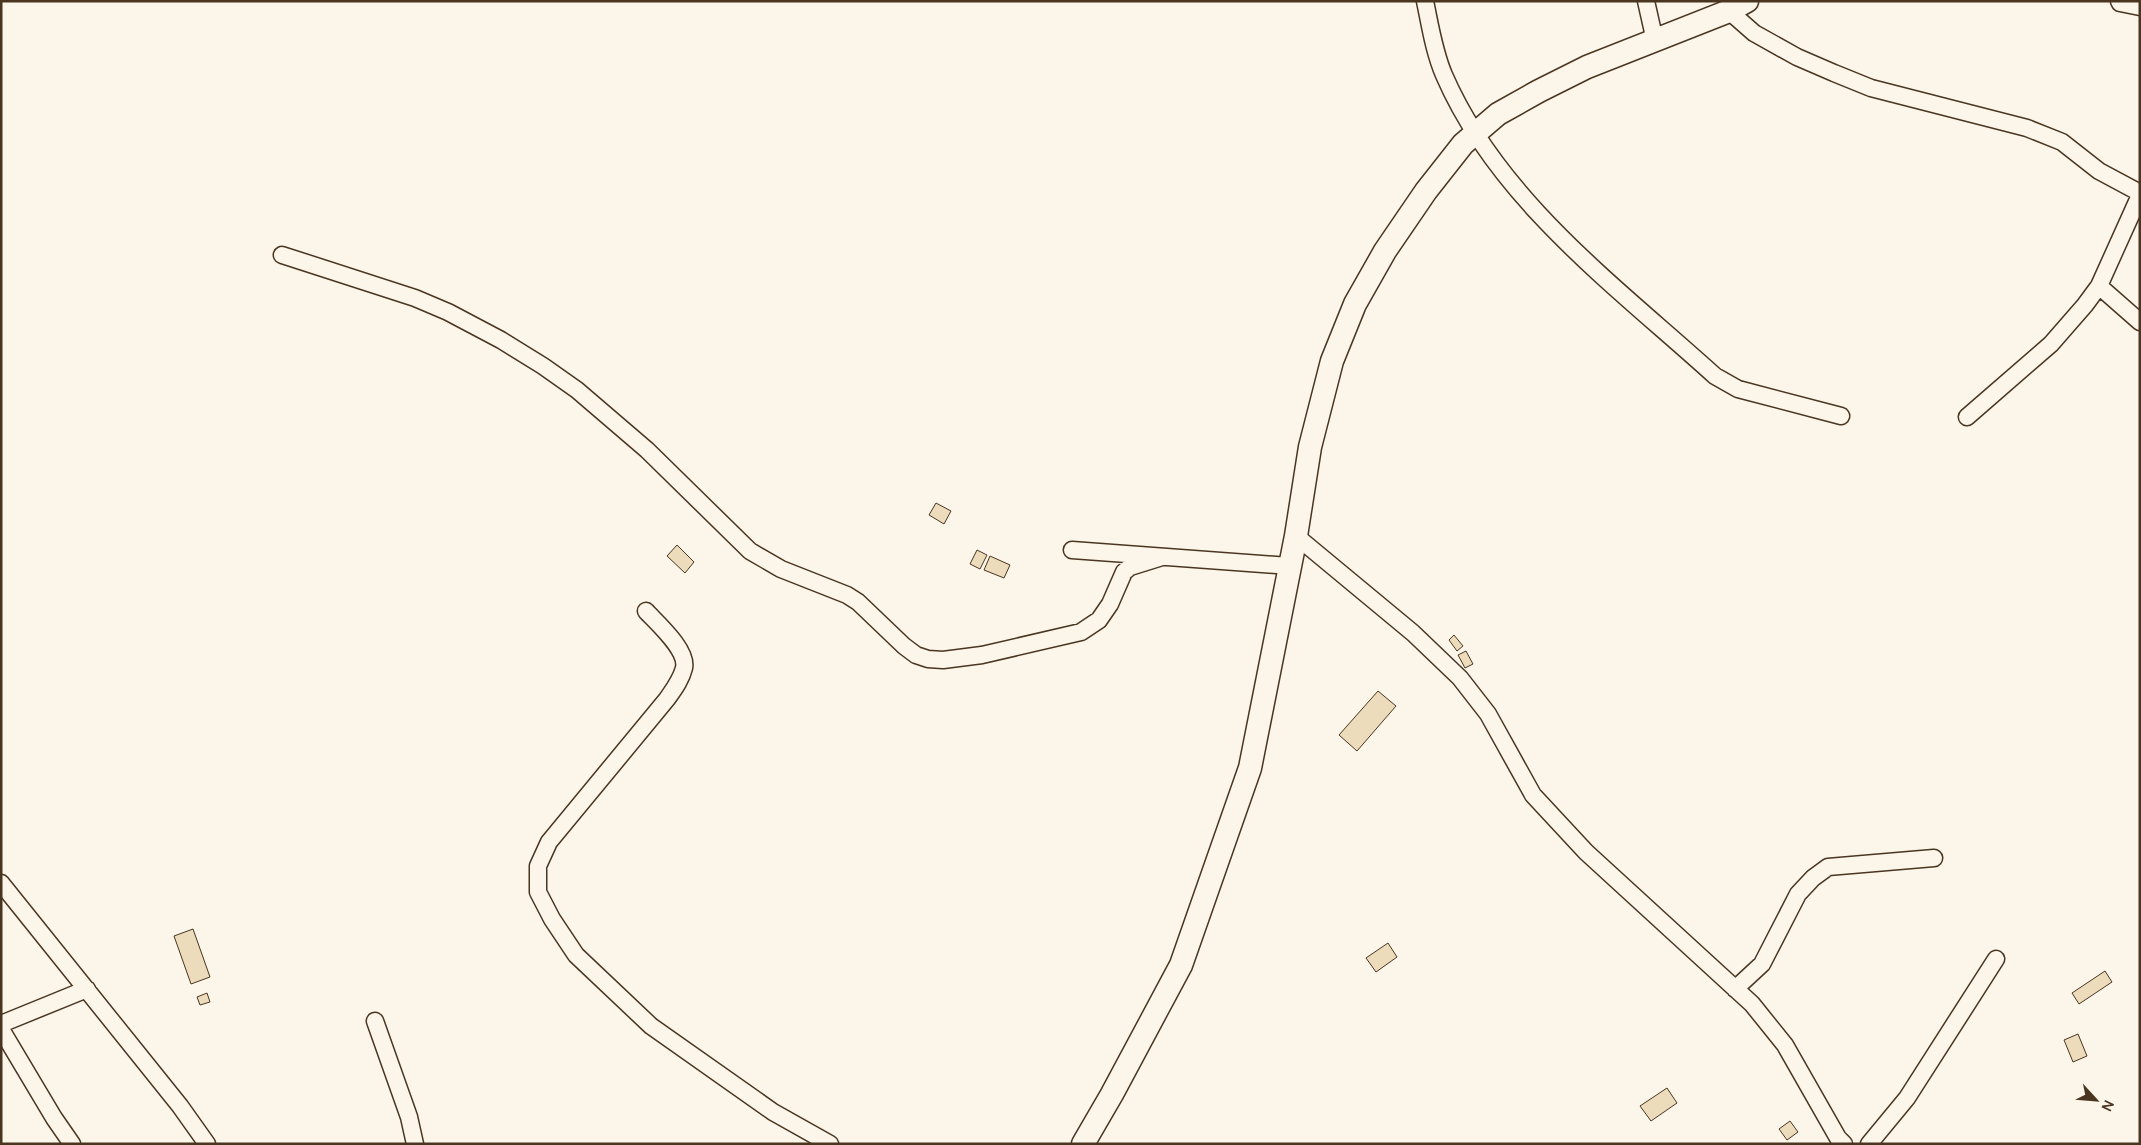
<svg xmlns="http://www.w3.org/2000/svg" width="2141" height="1145" font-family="Manrope,sans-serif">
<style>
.building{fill:#ecdcbc;stroke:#4a3520}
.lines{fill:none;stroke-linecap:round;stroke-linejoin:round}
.street-casing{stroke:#4a3520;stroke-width:19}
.secondary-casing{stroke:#4a3520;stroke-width:25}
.street{stroke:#fbf6e9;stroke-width:16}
.secondary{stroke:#fbf6e9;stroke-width:22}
</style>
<rect width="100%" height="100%" fill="#fbf6e9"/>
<path class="building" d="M936 503 951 511 944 524 929 515Z
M677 545 694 562 685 573 667 556Z
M977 550 987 555 980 569 970 564Z
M990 556 1010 565 1004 578 984 570Z
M1454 635 1463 646 1457 651 1449 640Z
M1466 651 1473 664 1465 668 1458 655Z
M1378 691 1396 706 1357 751 1339 735Z
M193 929 210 977 191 984 174 936Z
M1388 943 1397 957 1376 972 1366 958Z
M2105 971 2112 982 2079 1004 2072 993Z
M207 993 210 1002 200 1005 197 997Z
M2078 1034 2087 1056 2073 1062 2064 1040Z
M1667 1088 1677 1103 1651 1121 1640 1106Z
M1790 1121 1798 1132 1787 1140 1779 1129Z"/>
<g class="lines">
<defs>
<path id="street" d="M1425 1C1430 25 1434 52 1444 75 1498 200 1617 287 1715 376L1738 389 1841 416
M1646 1 1655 41
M2119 1 2120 3 2140 7
M1729 11 1754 33 1797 57 1834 73 1871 88 2027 128 2062 142 2099 171 2140 193
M282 255 415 298 448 312 501 340 543 366 577 390 647 450 750 551 781 569 847 595 858 602 904 646 916 655 928 659 943 660 982 655 1081 632 1099 620 1110 604 1124 572 1130 567 1162 557
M2099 286 2140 322
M1967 417 2051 344 2085 305 2099 286 2140 195
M1296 536 1413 633 1460 678 1488 714 1533 795 1586 852 1752 1004 1785 1045 1838 1138 1844 1144
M1072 550 1289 566
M646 611C657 623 688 650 684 668 681 680 674 689 667 699L549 842 538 866V892L552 919 576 955 651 1026 773 1112 830 1144
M1 883 180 1106 207 1144
M1735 989 1762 964 1798 894 1813 878 1828 867 1934 858
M375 1021 409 1117 415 1144
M1 1024 87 989
M1 1029 54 1118 72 1144
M1869 1144 1907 1098 1996 959"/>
<path id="secondary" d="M1083 1144 1112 1094 1181 965 1250 768 1296 536 1310 447 1332 361 1355 304 1385 251 1426 191 1463 144 1498 114 1539 91 1587 67 1729 11 1747 1"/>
</defs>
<use href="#street" class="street-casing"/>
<use href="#secondary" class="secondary-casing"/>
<use href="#street" class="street"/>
<use href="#secondary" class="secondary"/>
</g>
<rect width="2141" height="1145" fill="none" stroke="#4a3520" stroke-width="5"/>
<g transform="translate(2096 1100) rotate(116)" stroke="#fbf6e9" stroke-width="4" paint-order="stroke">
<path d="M0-4L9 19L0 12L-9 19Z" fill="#4a3520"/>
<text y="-8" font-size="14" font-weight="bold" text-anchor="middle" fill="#4a3520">N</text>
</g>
</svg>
